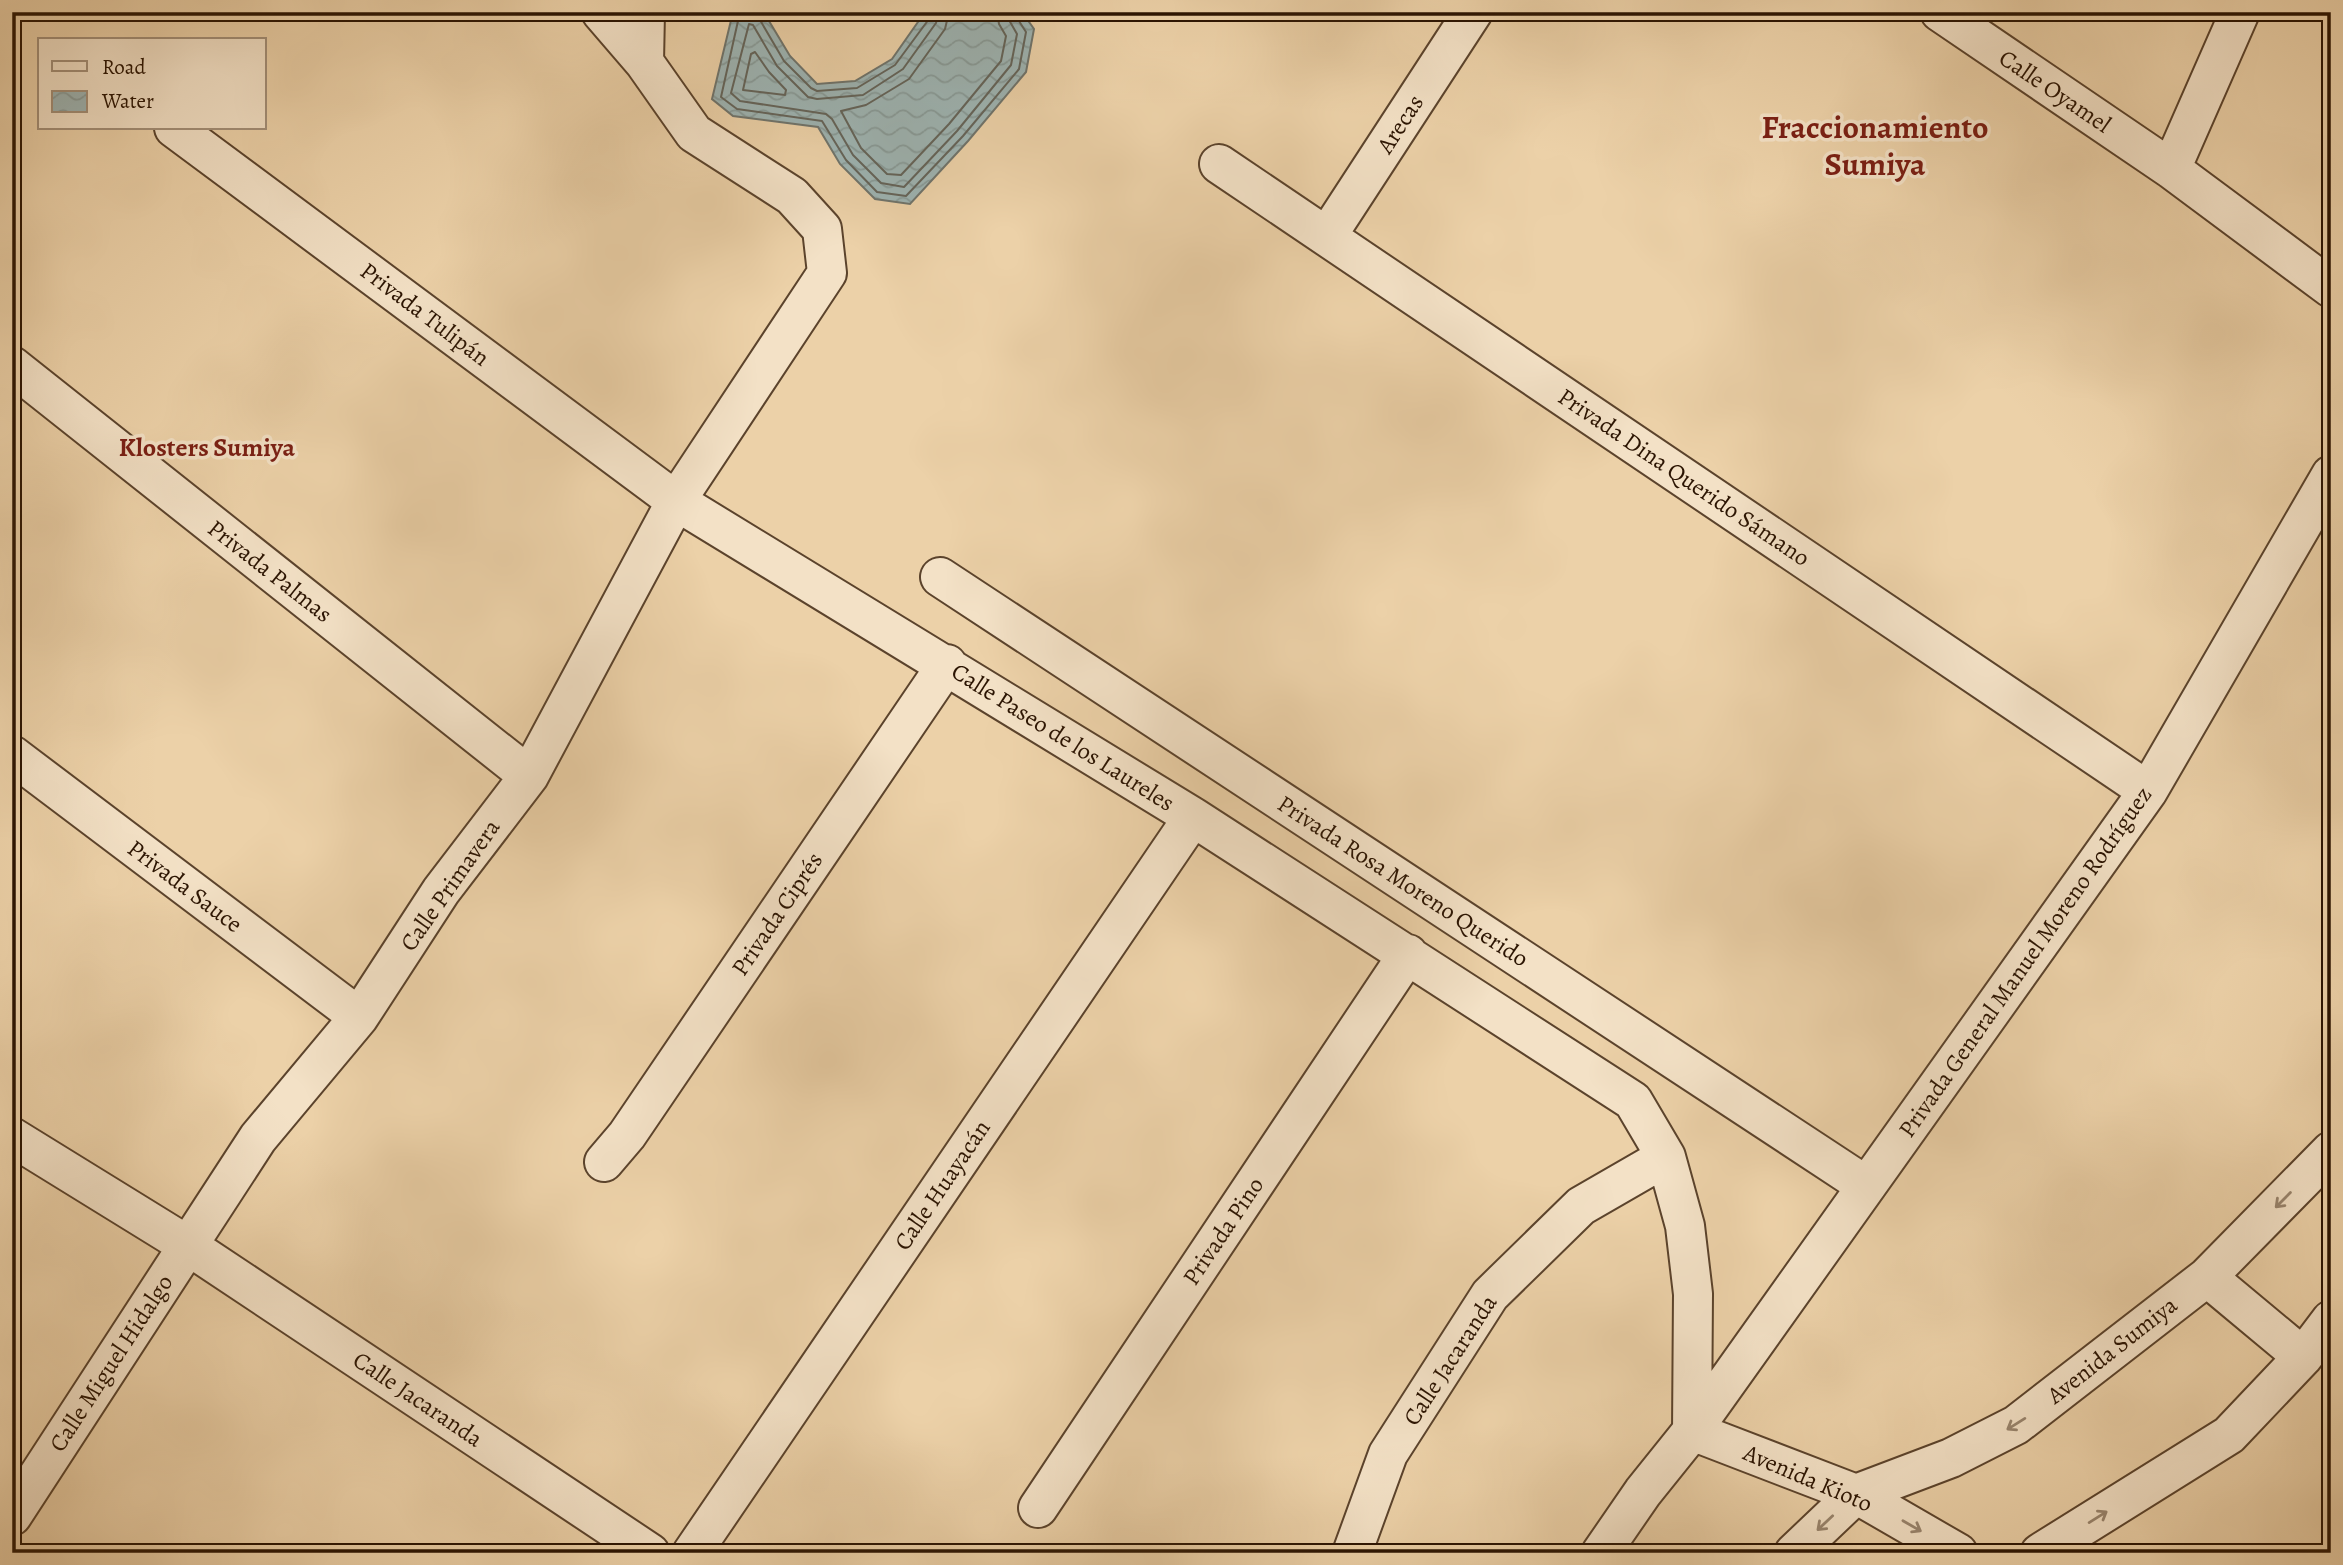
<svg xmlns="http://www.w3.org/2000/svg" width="2343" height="1565" font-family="Alegreya,serif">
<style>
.water{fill:url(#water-waves);stroke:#6f746c;stroke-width:2}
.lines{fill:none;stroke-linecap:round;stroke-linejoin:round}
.shore{stroke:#64645a;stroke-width:2}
.street-casing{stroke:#5b432c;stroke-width:42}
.street{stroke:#f3e1c6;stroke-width:38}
.oneway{stroke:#99856e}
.labels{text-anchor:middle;stroke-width:7;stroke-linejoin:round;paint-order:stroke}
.street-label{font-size:24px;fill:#2b1402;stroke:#f3e1c6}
.neighbourhood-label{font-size:26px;font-weight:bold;fill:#7a1f14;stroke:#f3e1c6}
.district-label{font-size:32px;font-weight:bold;fill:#7a1f14;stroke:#f3e1c6}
</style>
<defs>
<pattern id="water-waves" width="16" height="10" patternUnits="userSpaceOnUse" patternTransform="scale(1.75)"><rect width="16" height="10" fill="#9db4b3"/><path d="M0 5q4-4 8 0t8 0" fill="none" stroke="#879a98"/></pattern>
</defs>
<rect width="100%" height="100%" fill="#ecd1a8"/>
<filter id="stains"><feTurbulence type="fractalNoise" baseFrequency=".00286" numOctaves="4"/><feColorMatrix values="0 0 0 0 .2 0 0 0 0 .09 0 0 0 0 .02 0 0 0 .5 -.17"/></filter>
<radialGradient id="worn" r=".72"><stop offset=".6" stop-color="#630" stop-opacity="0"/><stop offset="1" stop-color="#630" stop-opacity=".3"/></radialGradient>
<path class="water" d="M733 12H767L766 16 790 56 817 84 855 81 892 59 925 12H1022L1034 29 1026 72 968 141 910 204 875 199 840 164 818 127 733 116 712 99Z"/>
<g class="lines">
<path class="shore" d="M740 12 721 97 737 109 822 121 846 160 877 192 906 196 963 136 1019 69 1026 32 1017 18 1016 12
M760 12V20L784 61 811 88 817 91 857 88 895 65 929 19 930 12
M939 12 936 23 903 69 863 95 817 99 808 97 777 66 753 25 749 24 731 93 740 101 826 114 832 119 853 155 881 183 904 187 957 131 1011 65 1017 34 1009 20 1008 12
M949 12 945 29 909 79 866 105 841 111 861 148 887 174 901 175 949 124 1001 61 1006 36 999 24 997 12
M755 52 769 72 786 90 785 95 743 90 751 54Z"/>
<defs>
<path id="street" d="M1940 12 2171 169 2331 288
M644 62 645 12
M174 128 676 501 1193 817 1633 1101 1666 1157 1685 1226 1693 1294 1692 1431
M1219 164 2148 791
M2171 169 2240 12
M1327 236 1473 12
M12 366 529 776
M940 577 1865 1185
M12 755 359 1017
M12 1137 187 1245 650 1553
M604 1162 627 1135 947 664
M2207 1277 2303 1357
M1692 1431 1856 1494 1958 1553
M1038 1508 1408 954
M12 1516 258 1138 359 1017 441 891 529 776 676 501 827 273 822 229 792 196 694 133 644 62 601 12
M692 1553 1193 817
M1352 1553 1388 1454 1490 1295 1581 1206 1666 1157
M1601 1553 1643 1492 1692 1431 2148 791 2331 475
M1794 1553 1856 1494 1951 1458 2016 1425 2207 1277 2331 1151
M2040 1553 2229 1435 2303 1357 2331 1320"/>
</defs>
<use href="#street" class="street-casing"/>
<use href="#street" class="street"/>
</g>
<defs><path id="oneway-shaft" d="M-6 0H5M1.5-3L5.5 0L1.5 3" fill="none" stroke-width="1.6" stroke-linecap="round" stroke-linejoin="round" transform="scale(1.75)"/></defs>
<g class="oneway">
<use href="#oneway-shaft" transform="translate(2283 1200) rotate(135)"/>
<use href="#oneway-shaft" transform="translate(2016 1424) rotate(148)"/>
<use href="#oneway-shaft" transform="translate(2098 1517) rotate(-32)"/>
<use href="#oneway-shaft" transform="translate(1825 1523) rotate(137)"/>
<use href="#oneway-shaft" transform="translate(1912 1526) rotate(30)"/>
</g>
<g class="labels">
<g class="street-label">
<text transform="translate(2055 91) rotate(34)" y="8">Calle Oyamel</text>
<text transform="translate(1400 124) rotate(-57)" y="8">Arecas</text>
<text transform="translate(425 314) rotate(37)" y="8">Privada Tulipán</text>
<text transform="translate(1684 477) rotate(34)" y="8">Privada Dina Querido Sámano</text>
<text transform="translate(270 571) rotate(38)" y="8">Privada Palmas</text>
<text transform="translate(1063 737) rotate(32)" y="8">Calle Paseo de los Laureles</text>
<text transform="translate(1403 881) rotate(33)" y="8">Privada Rosa Moreno Querido</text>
<text transform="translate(450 885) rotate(-55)" y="8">Calle Primavera</text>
<text transform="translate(185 886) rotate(37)" y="8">Privada Sauce</text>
<text transform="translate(777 914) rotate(-56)" y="8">Privada Ciprés</text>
<text transform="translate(2025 962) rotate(-55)" y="8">Privada General Manuel Moreno Rodríguez</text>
<text transform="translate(942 1185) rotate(-56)" y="8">Calle Huayacán</text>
<text transform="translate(1223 1231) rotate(-56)" y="8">Privada Pino</text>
<text transform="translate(2112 1350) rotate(-38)" y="8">Avenida Sumiya</text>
<text transform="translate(1450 1360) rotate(-57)" y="8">Calle Jacaranda</text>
<text transform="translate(111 1363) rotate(-57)" y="8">Calle Miguel Hidalgo</text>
<text transform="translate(418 1399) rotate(34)" y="8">Calle Jacaranda</text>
<text transform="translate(1808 1478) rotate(23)" y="8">Avenida Kioto</text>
</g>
<g class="neighbourhood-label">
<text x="207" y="456">Klosters Sumiya</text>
</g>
<g class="district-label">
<text x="1875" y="138">Fraccionamiento<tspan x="1875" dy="37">Sumiya</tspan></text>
</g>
</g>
<rect width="2343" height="1565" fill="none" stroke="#ecd1a8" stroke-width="42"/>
<rect x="14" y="14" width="2315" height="1537" fill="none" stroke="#2b1402" stroke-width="3.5"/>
<rect x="21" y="21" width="2301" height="1523" fill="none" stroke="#2b1402" stroke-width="2"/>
<rect x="38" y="38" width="228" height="91" fill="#f3e1c6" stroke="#a38f78" stroke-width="2"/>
<rect x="52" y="61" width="35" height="10" fill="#f3e1c6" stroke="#a38f78" stroke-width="2"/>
<text x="102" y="74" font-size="21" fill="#2b1402">Road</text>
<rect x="52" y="91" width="35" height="21" fill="url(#water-waves)" stroke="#a38f78" stroke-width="2"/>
<text x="102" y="108" font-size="21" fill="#2b1402">Water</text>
<rect width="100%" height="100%" filter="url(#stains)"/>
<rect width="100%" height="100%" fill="url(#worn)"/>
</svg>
